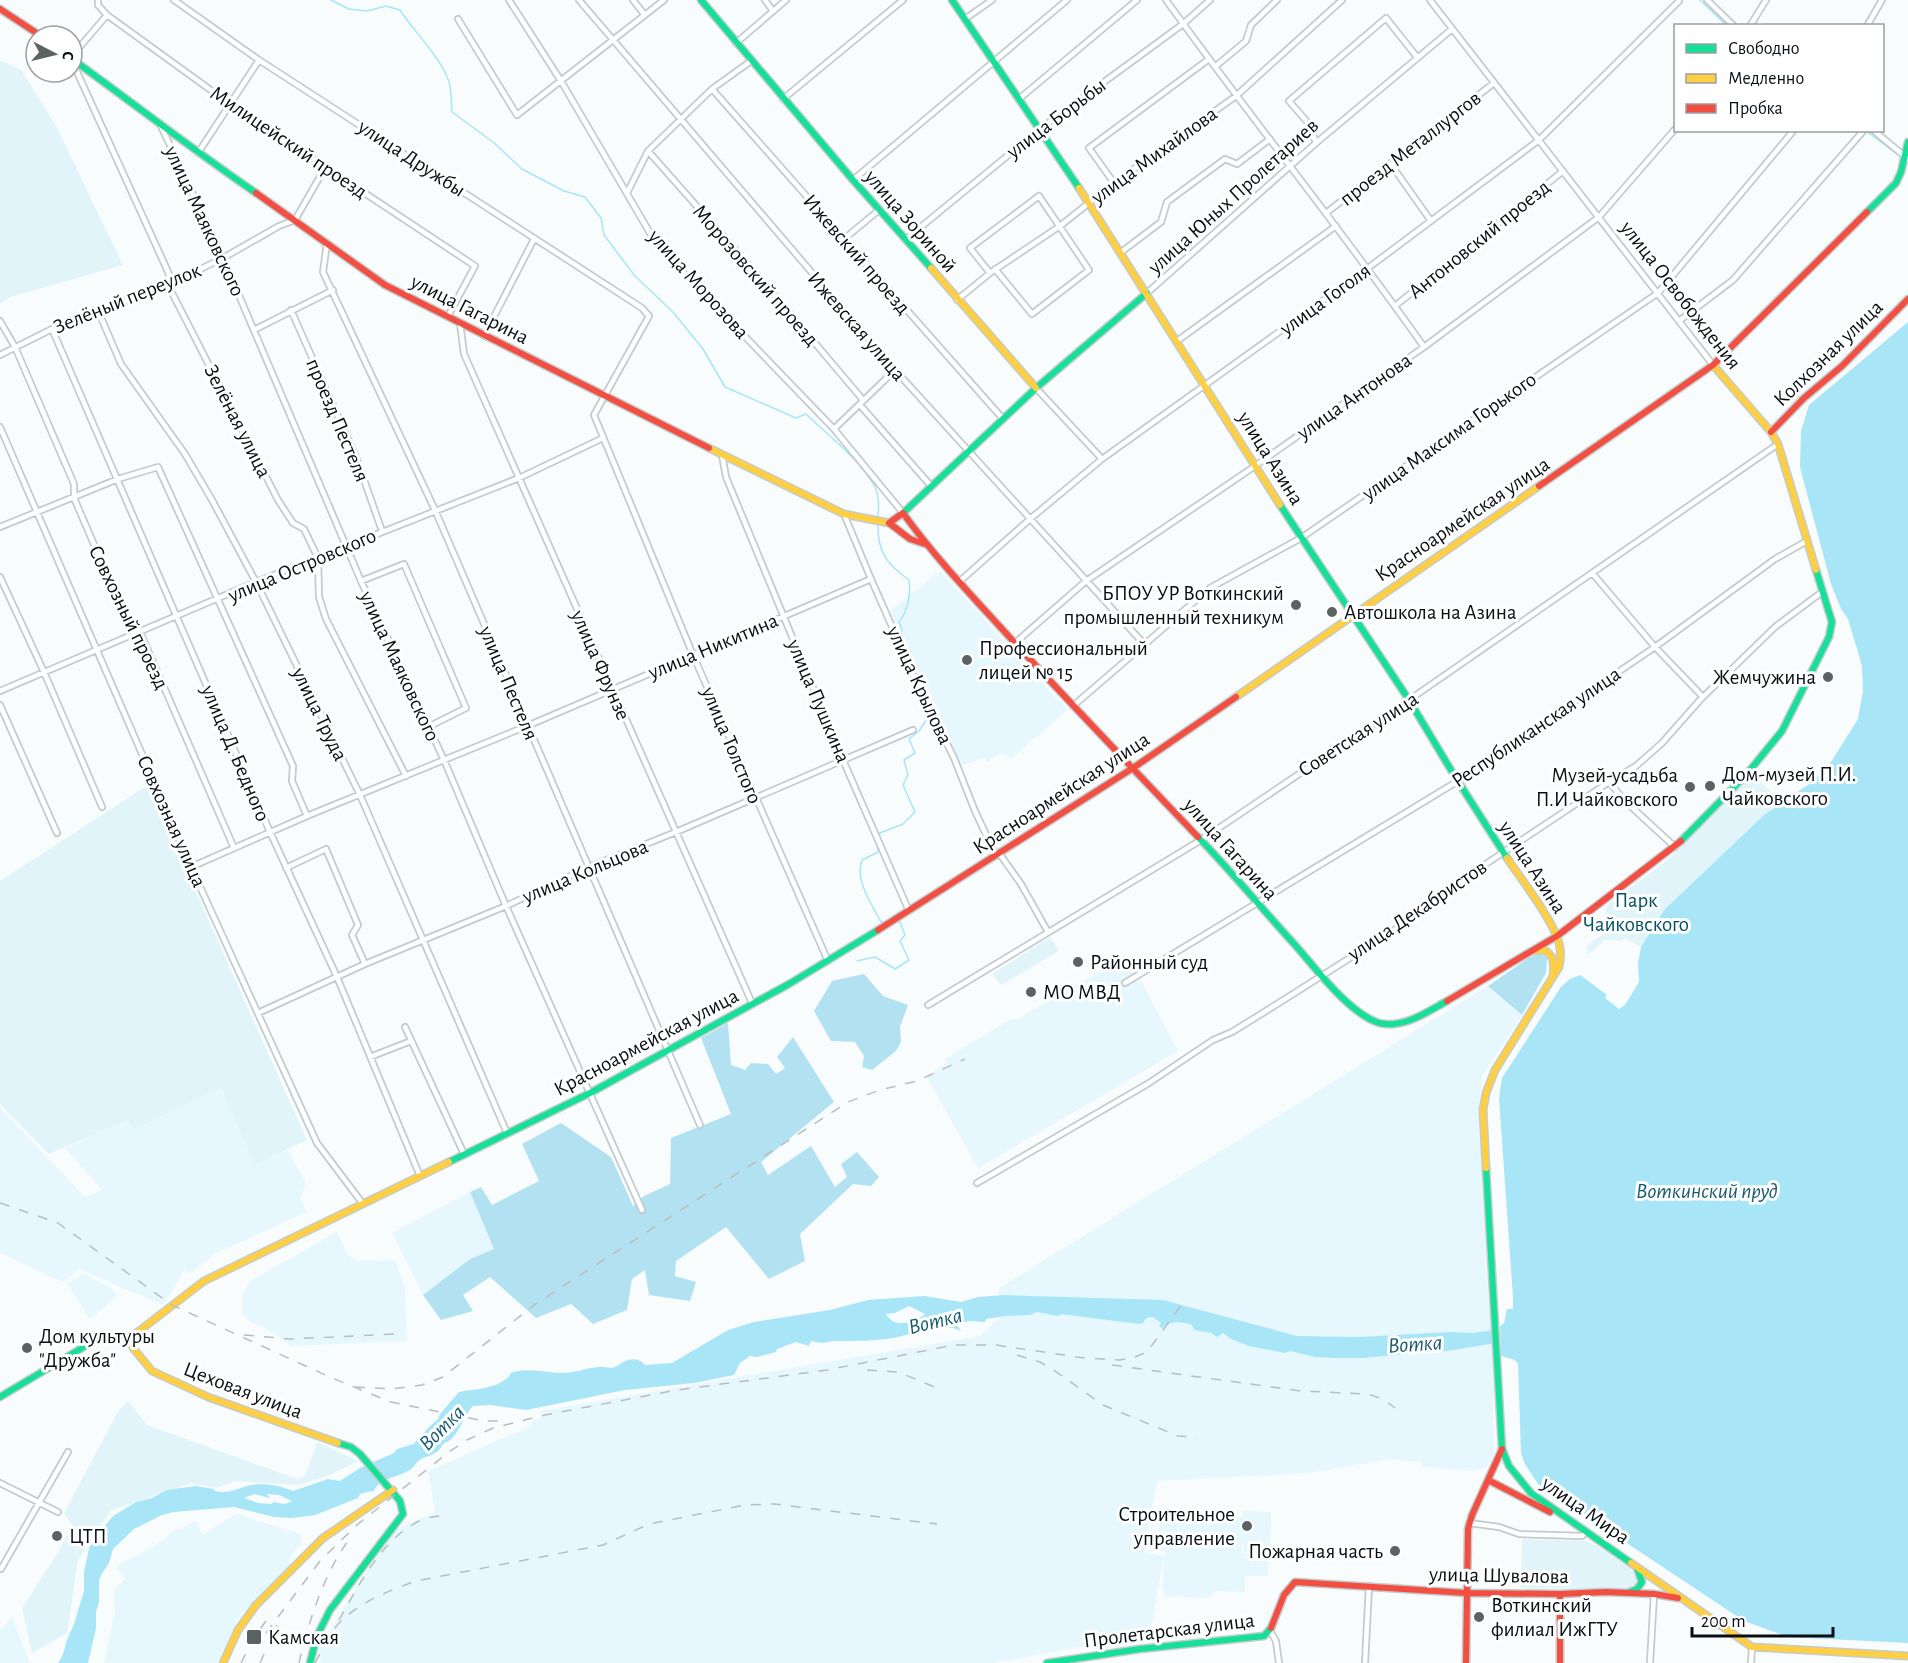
<svg xmlns="http://www.w3.org/2000/svg" width="1908" height="1663" font-family="'Alegreya Sans',sans-serif">
<style>
.built{fill:#e6f8fe}
.green{fill:#e1f4fa}
.forest{fill:#b2e2f1}
.water{fill:#a8e5f7;fill-rule:evenodd}
.lines{fill:none;stroke-linecap:round;stroke-linejoin:round}
.stream{stroke:#a8e5f7;stroke-width:1.5}
.street-casing{stroke:#c4cbcd;stroke-width:8}
.fast-casing{stroke:#c4cbcd;stroke-width:9}
.slow-casing{stroke:#c4cbcd;stroke-width:9}
.jam-casing{stroke:#c4cbcd;stroke-width:9}
.street{stroke:#feffff;stroke-width:4.5}
.fast{stroke:#16e098;stroke-width:6}
.slow{stroke:#ffcf43;stroke-width:6}
.jam{stroke:#f24e42;stroke-width:6}
.rail{stroke:#bbbcbd;stroke-width:1.5;stroke-dasharray:10 10;stroke-linecap:butt}
.poi-dot{fill:#5b6264;stroke:#fff;stroke-width:2}
.labels{text-anchor:middle;stroke-width:6;stroke-linejoin:round;paint-order:stroke}
.street-label{font-size:21px;fill:#070f12;stroke:#fff}
.poi-label{font-size:21px;fill:#070f12;stroke:#fff;text-anchor:start}
.park-label{font-size:21px;fill:#045264;stroke:#fff}
.water-label{font-size:22px;font-style:italic;fill:#165c6e;stroke:#fff}
</style>
<rect width="100%" height="100%" fill="#f8fcfd"/>
<path class="built" d="M940 571 1067 710 1012 758 1001 753 987 762 984 758 961 766 933 709 890 611Z
M1122 959 1141 981 1178 1051 978 1168 926 1076 947 1064 945 1059 1013 1018 1015 1020Z
M1488 986 1522 1015 1482 1076 1479 1109 1487 1278 1490 1318 1495 1324 1496 1346 1493 1355 1494 1454 1486 1468 1475 1471 1457 1470 1421 1467 1422 1462 1390 1459 1309 1473 1157 1481 1144 1553 1164 1556 1152 1624 1124 1639 993 1663H320L321 1659 316 1655 358 1584 396 1529 435 1512 428 1471 531 1426 532 1421 541 1418 540 1411 980 1336 999 1318V1288Z
M223 1088 254 1165 288 1150 306 1184 300 1198 307 1212 214 1254 190 1274 184 1270 163 1305 79 1269 63 1282 0 1253V1108L85 1197 102 1190 65 1148 128 1120 134 1130Z
M470 1192 495 1249 470 1259 423 1295 392 1233Z
M337 1232 348 1256 358 1261 395 1260 405 1288 407 1341 291 1346 265 1328 254 1324 242 1314V1294L252 1280Z
M84 1274 110 1287 118 1296 90 1319 67 1284Z
M1243 1511 1271 1512 1270 1553 1244 1552V1542H1242V1554L1269 1555 1268 1576H1245V1592L1213 1591 1212 1598 1164 1596 1162 1586 1165 1551 1157 1550 1160 1516 1243 1517Z
M237 1514 300 1534 302 1545 296 1548 289 1561 292 1565 241 1613 217 1663H104L115 1612 113 1591 125 1579 116 1566 149 1549 166 1538 170 1533 196 1521 202 1535Z
M12 1617 30 1663H0V1630Z"/>
<path class="green" d="M0 60 21 70 55 124 123 265 10 297 0 304Z
M1753 774 1781 802 1764 815 1664 910 1641 947 1625 938 1621 941 1605 940 1589 954 1586 948C1594 937 1607 934 1616 925L1605 912 1608 904 1669 859Z
M148 785 307 1140 254 1165 222 1088 134 1130 128 1120 49 1154 0 1104V881Z
M1050 937 1058 949 1057 952 1001 985 992 974Z
M128 1401 147 1425 297 1479 305 1476 317 1442 358 1461 328 1476 299 1485 234 1481 217 1488 191 1483 111 1510 78 1560 67 1633 32 1653 22 1608 59 1551 72 1525 64 1513 119 1410Z
M1522 1539 1587 1541 1608 1553 1636 1573 1640 1584 1631 1589 1521 1588Z"/>
<path class="forest" d="M1541 954 1547 958 1546 973 1522 1015 1488 986 1530 957Z
M864 974 883 996 908 1005 900 1027 901 1042 896 1051 872 1070 862 1067 864 1056 855 1042 831 1041 814 1011 832 981Z
M728 1023 731 1065 745 1070 751 1063 768 1064 776 1074 785 1068 777 1057 793 1037 834 1102 761 1162 768 1175 811 1146 835 1187 847 1177 841 1164 857 1152 879 1177 871 1186 853 1184 800 1234 805 1261 769 1279 726 1227 676 1261 675 1276 696 1282 690 1301 649 1295 645 1270 632 1279 627 1310 593 1324 571 1304 536 1318 490 1277 463 1295 473 1311 441 1320 423 1295 470 1259 494 1249 470 1192 481 1187 492 1205 539 1181 522 1144 561 1123 611 1157 633 1206 644 1196 670 1184 671 1138 731 1114 701 1038Z"/>
<path class="water" d="M1908 322V1643L1788 1637 1744 1621 1538 1484 1525 1464 1521 1453 1518 1364 1515 1360 1501 1356 1500 1326 1504 1323 1507 1309H1513V1297L1499 1098 1502 1078 1561 987 1570 979 1580 975 1607 995 1605 998 1619 1009 1625 1005 1639 982 1638 963 1641 947 1664 910 1764 815 1815 780 1831 762 1858 719 1863 691 1862 666 1848 619 1841 609 1831 584 1811 509 1800 467 1801 431 1809 405Z
M1004 1295 1163 1300 1297 1336 1361 1337 1450 1332 1472 1333 1495 1330 1496 1343 1447 1351 1362 1358H1337L1315 1357 1290 1351 1285 1353 1249 1346 1231 1339 1223 1333 1217 1337 1211 1333 1194 1330 1192 1325C1181 1322 1172 1320 1162 1328L1159 1326 1161 1323 1153 1317 1146 1318 1143 1323 1139 1324 1061 1314 1058 1316 1037 1312 1030 1315 1005 1316 986 1319 985 1322 969 1321 957 1325 961 1331C945 1321 910 1335 893 1338 874 1341 856 1341 838 1341 824 1341 827 1345 811 1341L809 1346 796 1342 777 1349 776 1352 757 1357 750 1356 740 1363 734 1375 694 1383 625 1390 526 1410 490 1405 473 1406C462 1418 459 1438 443 1444 439 1454 430 1455 421 1459 417 1461 415 1466 411 1469 397 1479 381 1476 373 1492L371 1491 360 1494 358 1498 315 1515 291 1518 274 1517 234 1507 174 1512 162 1515 134 1529 113 1549 109 1563 101 1575 99 1581V1602L96 1612V1628L88 1663H58L62 1657 67 1640 74 1624 84 1591V1572L90 1544 113 1516 136 1502 152 1498 167 1490 196 1486 214 1489 215 1491C228 1495 239 1487 252 1485 267 1483 280 1486 293 1491L328 1479 340 1481 360 1468 394 1453 397 1449 414 1444C417 1439 433 1423 438 1419L440 1414 459 1392C474 1389 503 1388 511 1373 529 1367 544 1373 562 1373 575 1373 587 1368 599 1367 606 1366 610 1370 617 1366 626 1360 636 1355 645 1365L672 1363 728 1330 754 1322 830 1310 868 1300 924 1296 961 1302 978 1297ZM909 1306 925 1314C918 1321 901 1327 891 1320 889 1318 887 1315 885 1314L895 1313ZM254 1494 270 1498 267 1494 279 1495 292 1501 285 1504 273 1502 272 1504 258 1503 244 1498Z"/>
<g class="lines">
<path class="stream" d="M331 0 349 9 367 11 386 6 400 10C415 33 438 54 448 79 452 88 451 102 452 112L493 142 522 169 564 191 585 197 601 218 604 235 635 276 673 312 703 349 725 387 796 418 806 414C829 436 858 458 874 485 879 494 879 507 878 517
M1700 0 1727 26
M1866 131 1901 157
M878 522C877 551 886 564 909 580 911 594 908 611 899 622L902 629 901 641 918 681
M879 836 880 833 903 824 915 812 903 785 908 775 904 760 915 753 909 739 919 731 927 719 916 692 917 686
M877 841 878 852 862 860C854 879 872 905 881 922H884
M857 961 875 957 895 969 909 960 900 941 905 935 900 922H895"/>
<defs>
<path id="street" d="M174 0 259 60 642 308 649 316 594 415 693 655 828 961
M509 0 561 81 657 245 834 429 903 513
M579 0 895 370 1144 644
M633 0 644 14
M765 0 773 11
M1166 0C1250 117 1341 229 1424 347
M1430 0 1713 365
M1707 0 1734 26
M107 15 230 104 475 266 448 316
M458 19 517 115 664 0
M965 19 992 0
M1750 26 1766 0
M1867 26 1882 0
M736 43 786 0
M72 56 107 15 98 5V0
M72 61 169 274 168 285 278 500 293 523 304 529 318 558 319 597 326 619 406 776
M1216 66 1246 41 1251 25 1277 0
M712 89 1003 419
M783 99 903 0
M1019 99 1137 0
M160 124 223 258 361 581 444 760 506 906 642 1210
M1873 130 1908 159
M1316 143 1309 124 1289 101 1386 18 1417 57
M648 151 755 272 863 400
M198 153 259 60
M1390 163 1431 221
M853 180 1067 0
M1114 183 1089 148 1209 59
M627 193 648 151 712 89 751 61
M1326 213 1494 83
M844 239 879 210
M905 240 1040 129 1183 24 1210 0
M327 243 323 272 435 510 700 1125
M1120 253 1161 222 1167 202 1225 159 1237 164 1270 139
M990 273 970 248 1039 196 1089 270 1032 314 995 269
M1147 293 1316 143 1452 29
M957 300 990 273 1060 226 1114 183 1236 96 1342 0
M1395 306 1563 171
M291 310 356 457 382 531
M99 313 121 364 185 454 212 500 256 582 360 795 507 1133
M0 321 15 347 74 484V498L130 628 140 632 234 848
M1679 321 1733 280 1864 130
M460 323 464 354 752 1003
M52 329 270 832 337 977 420 1176
M254 330 333 290
M484 336 534 239
M1177 341 1336 226
M0 355 52 329 168 285 223 258 279 226 295 220 326 166
M1036 388 1102 459
M860 405 931 486
M0 427 191 867 317 1143 363 1204
M834 429 895 370
M722 455 726 477 843 760 909 911
M844 514 871 579 915 679 954 758 975 811 996 856
M0 527 118 479 158 467 293 766 292 781 307 816
M1593 574 1655 647 1703 697
M0 577 44 672 102 807
M361 581 404 564 466 708 428 727
M959 582 1030 519 1102 459 1368 268 1539 140 1679 1
M1015 643 1086 581 1255 466 1424 347 1599 217 1676 128
M0 691 256 582 519 478 603 438
M0 705 57 833
M1073 706 1210 588 1301 538 1658 293 1794 130
M1609 782 1625 801 1675 847
M999 853 1021 884 1048 932
M191 867 307 816 527 726 871 579
M286 868 326 849 358 925 352 935 365 964
M1125 983 1458 781 1655 647 1775 559 1807 541
M928 1005 1201 840 1409 700 1778 444
M258 1013 365 964 506 906 589 867 676 832 913 730
M405 1027 464 1154
M370 1057 411 1041
M977 1183 1149 1083 1213 1040 1232 1032 1266 1011 1413 918 1427 903 1609 782 1636 766 1662 743 1700 700 1775 627 1822 592
M0 1483 58 1512
M1469 1523 1499 1527 1519 1534 1582 1536 1586 1532
M1 1569 68 1452
M1270 1631 1276 1641 1279 1663
M1365 1663 1369 1586
M1650 1663 1654 1594
M1751 1663 1752 1647"/>
<path id="fast" d="M701 0 853 180 931 268
M952 0 1079 188
M72 59C133 103 193 150 256 193
M1867 212 1896 183 1901 172 1908 142
M1280 505 1409 700 1454 775 1507 858
M903 513 1036 388 1147 293
M1198 837C1232 872 1263 910 1296 946 1316 969 1350 1014 1379 1023 1403 1029 1427 1012 1447 1001
M1681 841 1746 775 1782 731 1829 637 1832 622 1816 570
M449 1162 590 1093 789 984 878 930
M1486 1168 1502 1449 1509 1466 1531 1493 1631 1563
M0 1397 97 1339 111 1335 130 1338
M1630 1592 1637 1589 1642 1582 1637 1568
M310 1663 317 1636 330 1610 403 1514 400 1501 360 1454 351 1447 338 1443
M1047 1663 1140 1649 1264 1636 1271 1628"/>
<path id="slow" d="M1079 188 1280 505
M931 268 1036 388
M1713 365 1771 432 1778 444 1816 570
M709 448 844 514 889 523
M1236 697 1539 486
M1534 951 1544 950C1555 956 1554 965 1553 976
M1486 1168 1483 1110 1486 1093 1495 1070 1559 967C1561 959 1561 951 1559 943 1553 920 1521 879 1507 858
M130 1338 204 1281 449 1162
M130 1338 133 1348 152 1371 208 1397 338 1443
M1631 1563 1752 1647 1908 1656
M223 1663 238 1630 256 1605 323 1538 393 1490"/>
<path id="jam" d="M0 9 41 36
M256 193 385 285 709 448
M1771 432 1804 398 1842 366 1908 299
M1539 486 1713 365 1867 212
M925 544 910 539 889 523 903 513C936 559 975 599 1013 641 1074 707 1136 772 1198 837
M878 930 1133 768 1236 697
M1447 1001 1557 936 1681 841
M1488 1480 1550 1512
M1560 1594V1663
M1271 1628 1284 1595 1295 1582 1466 1593 1560 1594 1606 1592 1654 1594 1678 1598
M1466 1663 1468 1529 1472 1515 1502 1449"/>
</defs>
<use href="#street" class="street-casing"/>
<use href="#fast" class="fast-casing"/>
<use href="#slow" class="slow-casing"/>
<use href="#jam" class="jam-casing"/>
<use href="#street" class="street"/>
<use href="#fast" class="fast"/>
<use href="#slow" class="slow"/>
<use href="#jam" class="jam"/>
<path class="rail" d="M0 1203 58 1223 172 1305 332 1378 391 1402 484 1421H505
M244 1335 290 1339 394 1334
M1017 1355 1040 1362 1055 1371 1103 1405 1178 1436 1197 1437
M1112 1365 1301 1391 1368 1394 1383 1399 1395 1408
M867 1370 898 1372 942 1390
M355 1387 392 1389 422 1385 443 1377 534 1305 848 1102 880 1090 917 1081 965 1059
M339 1620C359 1585 381 1540 419 1521 425 1518 434 1517 442 1515
M266 1633 320 1561 358 1524 449 1452 467 1440 493 1428 545 1415 677 1390 827 1370 954 1345H996L1084 1358 1120 1360 1135 1357 1147 1352 1185 1300
M241 1663 254 1637 266 1621
M260 1663 277 1625
M299 1663C308 1623 324 1574 348 1541
M315 1663C323 1649 329 1633 340 1622 360 1602 390 1590 416 1581L603 1545 649 1524 745 1505 774 1504 937 1524"/>
</g>
<g class="poi-dot">
<circle cx="1296" cy="605" r="6"/>
<circle cx="1332" cy="612" r="6"/>
<circle cx="967" cy="660" r="6"/>
<circle cx="1828" cy="677" r="6"/>
<circle cx="1710" cy="786" r="6"/>
<circle cx="1690" cy="787" r="6"/>
<circle cx="1078" cy="962" r="6"/>
<circle cx="1031" cy="992" r="6"/>
<circle cx="27" cy="1348" r="6"/>
<circle cx="1247" cy="1526" r="6"/>
<circle cx="57" cy="1536" r="6"/>
<circle cx="1395" cy="1551" r="6"/>
<circle cx="1479" cy="1617" r="6"/>
<rect x="246" y="1629" width="16" height="16" rx="3"/>
</g>
<g class="labels">
<g class="street-label">
<text transform="translate(1056 118) rotate(-37)" y="7">улица Борьбы</text>
<text transform="translate(289 142) rotate(34)" y="7">Милицейский проезд</text>
<text transform="translate(1410 148) rotate(-38)" y="7">проезд Металлургов</text>
<text transform="translate(1154 155) rotate(-36)" y="7">улица Михайлова</text>
<text transform="translate(412 158) rotate(33)" y="7">улица Дружбы</text>
<text transform="translate(1233 196) rotate(-42)" y="7">улица Юных Пролетариев</text>
<text transform="translate(205 221) rotate(65)" y="7">улица Маяковского</text>
<text transform="translate(911 221) rotate(49)" y="7">улица Зориной</text>
<text transform="translate(1479 239) rotate(-39)" y="7">Антоновский проезд</text>
<text transform="translate(857 254) rotate(49)" y="7">Ижевский проезд</text>
<text transform="translate(756 275) rotate(49)" y="7">Морозовский проезд</text>
<text transform="translate(699 284) rotate(48)" y="7">улица Морозова</text>
<text transform="translate(1681 295) rotate(52)" y="7">улица Освобождения</text>
<text transform="translate(127 298) rotate(-22)" y="7">Зелёный переулок</text>
<text transform="translate(1325 299) rotate(-36)" y="7">улица Гоголя</text>
<text transform="translate(470 309) rotate(27)" y="7">улица Гагарина</text>
<text transform="translate(857 326) rotate(49)" y="7">Ижевская улица</text>
<text transform="translate(1828 353) rotate(-44)" y="7">Колхозная улица</text>
<text transform="translate(1354 396) rotate(-35)" y="7">улица Антонова</text>
<text transform="translate(338 420) rotate(67)" y="7">проезд Пестеля</text>
<text transform="translate(238 421) rotate(63)" y="7">Зелёная улица</text>
<text transform="translate(1449 436) rotate(-35)" y="7">улица Максима Горького</text>
<text transform="translate(1271 458) rotate(58)" y="7">улица Азина</text>
<text transform="translate(1462 519) rotate(-34)" y="7">Красноармейская улица</text>
<text transform="translate(302 565) rotate(-23)" y="7">улица Островского</text>
<text transform="translate(129 617) rotate(64)" y="7">Совхозный проезд</text>
<text transform="translate(713 646) rotate(-23)" y="7">улица Никитина</text>
<text transform="translate(601 665) rotate(66)" y="7">улица Фрунзе</text>
<text transform="translate(400 666) rotate(65)" y="7">улица Маяковского</text>
<text transform="translate(509 683) rotate(67)" y="7">улица Пестеля</text>
<text transform="translate(920 685) rotate(65)" y="7">улица Крылова</text>
<text transform="translate(819 701) rotate(67)" y="7">улица Пушкина</text>
<text transform="translate(320 714) rotate(64)" y="7">улица Труда</text>
<text transform="translate(1536 727) rotate(-34)" y="7">Республиканская улица</text>
<text transform="translate(1358 734) rotate(-33)" y="7">Советская улица</text>
<text transform="translate(732 745) rotate(67)" y="7">улица Толстого</text>
<text transform="translate(236 753) rotate(67)" y="7">улица Д. Бедного</text>
<text transform="translate(1061 793) rotate(-33)" y="7">Красноармейская улица</text>
<text transform="translate(172 821) rotate(66)" y="7">Совхозная улица</text>
<text transform="translate(1231 849) rotate(48)" y="7">улица Гагарина</text>
<text transform="translate(1533 867) rotate(57)" y="7">улица Азина</text>
<text transform="translate(585 871) rotate(-23)" y="7">улица Кольцова</text>
<text transform="translate(1417 910) rotate(-34)" y="7">улица Декабристов</text>
<text transform="translate(646 1042) rotate(-28)" y="7">Красноармейская улица</text>
<text transform="translate(243 1390) rotate(21)" y="7">Цеховая улица</text>
<text transform="translate(1586 1510) rotate(35)" y="7">улица Мира</text>
<text transform="translate(1499 1575) rotate(1)" y="7">улица Шувалова</text>
<text transform="translate(1169 1630) rotate(-7)" y="7">Пролетарская улица</text>
</g>
<g class="poi-label">
<text x="1284" y="600" text-anchor="end">БПОУ УР Воткинский<tspan x="1284" dy="24">промышленный техникум</tspan></text>
<text x="1344" y="619">Автошкола на Азина</text>
<text x="979" y="655">Профессиональный<tspan x="979" dy="24">лицей № 15</tspan></text>
<text x="1816" y="684" text-anchor="end">Жемчужина</text>
<text x="1722" y="781">Дом-музей П.И.<tspan x="1722" dy="24">Чайковского</tspan></text>
<text x="1678" y="782" text-anchor="end">Музей-усадьба<tspan x="1678" dy="24">П.И Чайковского</tspan></text>
<text x="1090" y="969">Районный суд</text>
<text x="1043" y="999">МО МВД</text>
<text x="39" y="1343">Дом культуры<tspan x="39" dy="24">"Дружба"</tspan></text>
<text x="1235" y="1521" text-anchor="end">Строительное<tspan x="1235" dy="24">управление</tspan></text>
<text x="69" y="1543">ЦТП</text>
<text x="1383" y="1558" text-anchor="end">Пожарная часть</text>
<text x="1491" y="1612">Воткинский<tspan x="1491" dy="24">филиал ИжГТУ</tspan></text>
<text x="268" y="1644">Камская</text>
</g>
<g class="park-label">
<text x="1636" y="907">Парк<tspan x="1636" dy="24">Чайковского</tspan></text>
</g>
<g class="water-label">
<text x="1707" y="1198">Воткинский пруд</text>
<text transform="translate(935 1320) rotate(-14)" y="8">Вотка</text>
<text transform="translate(1415 1343) rotate(-4)" y="8">Вотка</text>
<text transform="translate(441 1427) rotate(-45)" y="8">Вотка</text>
</g>
</g>
<rect x="1674" y="24" width="210" height="108" fill="#ffffff" stroke="#9c9fa0" stroke-width="1.5"/>
<rect x="1686" y="44" width="30" height="9" fill="#16e098" stroke="#9c9fa0" stroke-width="1.5"/>
<text x="1728" y="54" font-size="18" fill="#070f12">Свободно</text>
<rect x="1686" y="74" width="30" height="9" fill="#ffcf43" stroke="#9c9fa0" stroke-width="1.5"/>
<text x="1728" y="84" font-size="18" fill="#070f12">Медленно</text>
<rect x="1686" y="104" width="30" height="9" fill="#f24e42" stroke="#9c9fa0" stroke-width="1.5"/>
<text x="1728" y="114" font-size="18" fill="#070f12">Пробка</text>
<g transform="translate(54 54) rotate(97)"><circle r="28" fill="#ffffff" stroke="#9c9fa0" stroke-width="1.5"/>
<path d="M0-4.5L10 22L0 15L-10 22Z" fill="#5b6264"/>
<text y="-9" font-size="16" font-weight="bold" text-anchor="middle" fill="#070f12">С</text>
</g>
<path d="M1692 1627v9h141v-9" fill="none" stroke="#070f12" stroke-width="3"/>
<text x="1701" y="1627" font-size="18" fill="#070f12" stroke="#ffffff" stroke-width="4.5" paint-order="stroke">200 m</text>
</svg>
